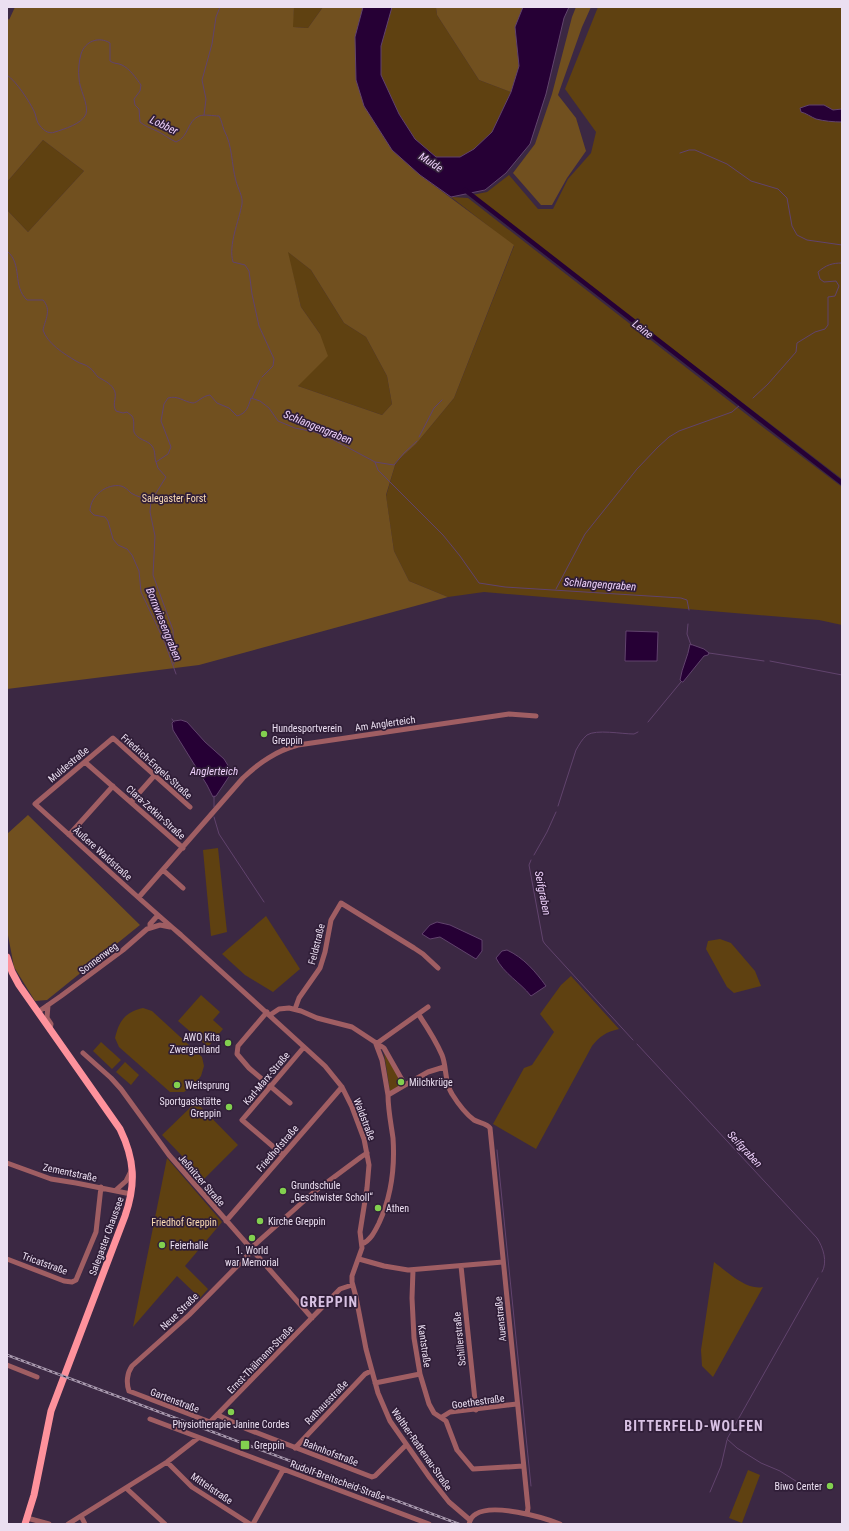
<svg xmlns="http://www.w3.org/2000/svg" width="849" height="1531" font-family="'Roboto Condensed',sans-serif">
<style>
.green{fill:#5f4111}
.forest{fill:#71501f;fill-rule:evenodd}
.water{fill:#260035;stroke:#61436d}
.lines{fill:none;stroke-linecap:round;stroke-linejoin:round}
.stream{stroke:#61436d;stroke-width:1}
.canal{stroke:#260035;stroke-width:4.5}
.minor{stroke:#a05e63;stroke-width:5}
.major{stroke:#fe929c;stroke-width:7}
.rail-casing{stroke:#a899ae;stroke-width:2.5}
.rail{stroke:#301e38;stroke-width:1;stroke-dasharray:3;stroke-linecap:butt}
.poi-dot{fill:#82d04f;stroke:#301e38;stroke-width:1.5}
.labels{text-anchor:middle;stroke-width:3.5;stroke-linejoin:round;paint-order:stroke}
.park-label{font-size:10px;fill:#fddeb4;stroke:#301e38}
.street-label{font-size:10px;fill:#ebdff1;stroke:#301e38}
.poi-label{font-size:10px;fill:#ebdff1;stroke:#301e38;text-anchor:start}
.water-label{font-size:11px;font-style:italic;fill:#edd0fa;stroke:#301e38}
.district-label{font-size:14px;font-weight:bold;letter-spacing:1px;fill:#d8c1e3;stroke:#301e38}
</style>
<rect width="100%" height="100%" fill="#3b2843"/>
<path class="green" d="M294 7H323L308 28 292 27Z
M392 7H436L437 15 479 80 511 92 492 132 474 149 460 157H436L415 139 399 114 381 75V46Z
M598 7H842V479L472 195 487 192 509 175 538 209H553L568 179 591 153 596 132 565 89Z
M43 140 84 171 28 232 7 210V182Z
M451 197 468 198 764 428 842 487V625L819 620 484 592 448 597 409 581 394 551 386 496 396 462 416 444 454 398 514 246Z
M287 251 311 270 344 323 366 337 387 376 392 404 382 415 298 386 320 334 301 307Z
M218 848 227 932 211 936 203 850Z
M266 916 300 969 273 992 245 975 222 954Z
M720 939 731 943 755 971 761 986 734 993 727 987 706 949 708 941Z
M571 976 619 1029C606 1032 600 1036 592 1046L536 1149 493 1124 524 1068 532 1065 554 1032 540 1014 561 985Z
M201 995 220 1012 213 1020 223 1029 208 1047 178 1021Z
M143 1008 152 1011 202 1057 204 1066 201 1076 195 1084 184 1092H170L119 1047 115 1038C119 1021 125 1012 143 1008Z
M101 1042 121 1060 112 1069 93 1051Z
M384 1053 403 1084 390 1091Z
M125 1062 139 1075 131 1085 116 1072Z
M196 1102 238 1145 204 1179 162 1135Z
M167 1158 222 1222 185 1266 208 1289 200 1298 177 1276 133 1327Z
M714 1262C726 1271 747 1291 763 1287L713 1377 702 1366 701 1350Z
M748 1470 760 1475 742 1523 729 1518Z"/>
<path class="forest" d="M15 7H294L293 27 308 28 323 7H363L355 37 364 106 392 150 420 175 514 245 454 398 416 444 396 462 386 495 394 551 409 581 448 597 199 665 7 689V210L28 232 84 171 43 140 7 182V17L9 20ZM288 252 311 270 344 323 366 337 387 376 392 404 382 415 298 386 328 356 320 334 301 307Z
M436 7H523L515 27 519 66 511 92 479 80 437 15Z
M576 7H591L582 27 558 95 576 118 586 151 567 178 552 205H541L513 173 535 144 552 94 572 17Z
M28 815 140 925 47 1000 35 1001 14 967 7 930V834Z"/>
<path class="water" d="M363 7H392L381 46V75L399 114 415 139 436 157H460L474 149 492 132 511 92 519 66 515 27 523 7H569L564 18 546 94 530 144 506 173 485 190 451 197 420 175 392 150 364 106 356 80 355 37Z
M809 105H824L833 110 842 109V122C833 122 824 121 816 119 811 117 806 113 801 112L800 108Z
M626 631 658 632 657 661H625Z
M690 644 704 649 709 653 708 655 704 656 683 682H682L680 680C682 667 688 657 690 644Z
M181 720 187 722 205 742 224 759 232 772 216 796 213 797 207 785 173 730 172 723 174 721Z
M437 922 450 925 482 940V951L476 959 440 937 430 939 422 934 430 925Z
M507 950C524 958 535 971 546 986L531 996C520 982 504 974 496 958L502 951Z"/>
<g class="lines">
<path class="stream" d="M7 75C17 82 29 101 34 111 36 115 36 119 38 123 42 129 48 135 55 132 64 129 82 124 86 114 89 104 79 89 79 78 78 71 79 61 81 54 85 41 99 36 110 43V61C114 64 118 63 122 65 130 69 136 78 141 85L140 91 134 99 135 105 139 109 140 122C145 126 150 128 157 131 164 134 169 139 176 142 189 137 187 121 199 116 205 114 213 116 219 116 222 121 222 125 224 130 233 147 231 163 236 181 238 189 243 196 242 204 239 221 228 245 233 262L245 265 249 271 252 294 259 326 274 359 273 366 262 377
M204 115 206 99 202 80 212 44 216 17 220 7
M680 153 689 150H695L727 164 751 181 778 189 787 198 792 226 797 235 807 240 842 245
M7 251C23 264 12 286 27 300H43C52 310 45 320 43 330 47 343 64 354 76 361 80 364 86 364 90 368 93 370 95 374 98 377 103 380 110 383 113 388 119 396 111 403 116 411L123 413 127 412 132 416C135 421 133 427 134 432 137 440 148 440 152 446 156 452 154 456 156 462L168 454 171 447 161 421 164 404 168 398C178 395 184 402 193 403 197 403 202 396 210 395L217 403 229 408 237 416C247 413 248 407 251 398L260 401 269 408 278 421 295 428 315 432 334 440 375 462 378 470 443 535 460 556 479 583 505 587 681 598 687 600 689 610
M252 398 260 380
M753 398 768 384 796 352 797 343 815 332 825 329 828 325V297L835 296 839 286 836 281 824 282 820 279 818 272C826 265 832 263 842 263
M419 437 434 408 442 400
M156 462 158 468 166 477 151 501C145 498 137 497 131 493 128 490 125 487 121 486 107 483 90 496 90 511L94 515 105 517 108 521 113 539 118 545 127 549 132 555 139 571 141 592 165 643 176 674
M375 462 394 465 404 453 417 441
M151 501 150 512 155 536 153 575 173 630 174 664
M556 589 585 534 637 469 658 447 669 437 679 431 732 412 740 405
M688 624 687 634 691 645
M709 653 764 661
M770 661 842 675
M172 719 174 722
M648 722 681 682
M558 806 576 750C579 745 582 739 587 735 596 729 622 734 634 734L638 732
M214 807V796
M214 817 219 834 264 902
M534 855 547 832 556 812
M531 860 529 865 543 941 545 944 633 1040
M637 1044 817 1238C823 1247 828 1262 822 1272
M497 1150 531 1486
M802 1485 780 1471 761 1463 737 1448 727 1439 818 1278
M710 1492 721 1466 727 1440"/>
<path class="canal" d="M465 190 842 483"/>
<path class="minor" d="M85 762 183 848
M131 802 154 776
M190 807 113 738 35 804C84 848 132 893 181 935L325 1066 342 1087 352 1107 364 1139 369 1165 367 1188 360 1232 362 1248 352 1276V1282L356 1297 366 1349 378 1393 390 1421 430 1478 449 1502 470 1520
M69 835 113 786
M163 870 183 888
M139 897 243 778C260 762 276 751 298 745L509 714 536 716
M150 927V924L158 915
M48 1005 47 1018 51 1024 50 1029
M295 1009 299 998 320 968 325 952 331 920 341 903 414 948 423 954 438 968
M38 1012 61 996 123 950 147 929 160 925 170 927
M267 1012 238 1046 237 1054 249 1068 290 1103
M270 1015 279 1009 289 1008 301 1011 317 1018 352 1027 384 1048 405 1085 388 1095 382 1060 376 1044
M419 1015C427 1027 436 1041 442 1055 447 1067 444 1082 452 1094 457 1102 466 1114 474 1120 479 1123 487 1123 490 1128L528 1508 527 1514
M376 1044 428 1007
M83 1053 111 1078 121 1089 169 1155 312 1318
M405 1085 428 1072 444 1067
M283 1155 242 1120 304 1047
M7 1163 51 1179 76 1183 131 1194
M116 1190 126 1181 132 1169
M226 1221 342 1087
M362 1244C371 1240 375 1231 379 1223 391 1197 395 1167 393 1138 391 1124 388 1109 388 1095
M250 1249 314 1192 361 1157 367 1153
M252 1251 189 1315 132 1366C127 1373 126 1383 129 1391L210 1422 340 1289 352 1285
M7 1259 64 1281 72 1282 76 1280 96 1232 101 1187
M359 1259 384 1266 408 1270 503 1262
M461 1266 476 1410
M413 1270 412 1298 414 1338 420 1374 429 1404 434 1413 446 1421 457 1450 473 1469 523 1466
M7 1365 37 1377
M375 1383 420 1374
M218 1415 247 1429 372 1477 375 1476 406 1445
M442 1417 450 1412 517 1404
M150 1419 429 1524
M295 1448 365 1374 371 1371
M167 1462 192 1487 250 1524
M126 1488 165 1524
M81 1516 85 1524
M27 1518 49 1524
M68 1524 167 1462 198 1438
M253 1524 283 1470
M469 1524C470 1520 472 1516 476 1514 493 1503 542 1517 560 1524"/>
<path class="major" d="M7 957 12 972 19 985 120 1129C135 1160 136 1184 125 1216L51 1411 34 1495 25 1524"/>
<defs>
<path id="rail" d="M7 1355 459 1524"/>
</defs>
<use href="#rail" class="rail-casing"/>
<use href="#rail" class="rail"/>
</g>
<g class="poi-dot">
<circle cx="264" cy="734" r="4"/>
<circle cx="228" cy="1043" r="4"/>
<circle cx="401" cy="1082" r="4"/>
<circle cx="177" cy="1085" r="4"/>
<circle cx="229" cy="1107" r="4"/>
<circle cx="283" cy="1191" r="4"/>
<circle cx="378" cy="1208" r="4"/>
<circle cx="260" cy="1221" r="4"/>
<circle cx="252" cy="1238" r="4"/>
<circle cx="162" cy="1245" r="4"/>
<circle cx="231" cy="1412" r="4"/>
<rect x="240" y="1440" width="10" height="10" rx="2"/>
<circle cx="830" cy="1486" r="4"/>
</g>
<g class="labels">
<g class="park-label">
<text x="174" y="502">Salegaster Forst</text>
<text x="184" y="1226">Friedhof Greppin</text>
</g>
<g class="street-label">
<text transform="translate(385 723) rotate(-8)" y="4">Am Anglerteich</text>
<text transform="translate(68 764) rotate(-40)" y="4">Muldestraße</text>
<text transform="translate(157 766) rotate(42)" y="4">Friedrich-Engels-Straße</text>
<text transform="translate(156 812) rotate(42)" y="4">Clara-Zetkin-Straße</text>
<text transform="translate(103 853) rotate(42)" y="4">Äußere Waldstraße</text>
<text transform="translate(316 944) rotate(-76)" y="4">Feldstraße</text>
<text transform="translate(98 958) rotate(-37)" y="4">Sonnenweg</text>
<text transform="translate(266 1078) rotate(-50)" y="4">Karl-Marx-Straße</text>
<text transform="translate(365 1119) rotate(69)" y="4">Waldstraße</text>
<text transform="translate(277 1148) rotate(-49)" y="4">Friedhofstraße</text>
<text transform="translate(70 1172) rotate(12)" y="4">Zementstraße</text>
<text transform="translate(202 1180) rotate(49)" y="4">Jeßnitzer Straße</text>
<text transform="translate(106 1236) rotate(-70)" y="4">Salegaster Chaussee</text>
<text transform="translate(45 1263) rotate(20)" y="4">Tricatstraße</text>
<text transform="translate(179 1311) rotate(-44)" y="4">Neue Straße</text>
<text transform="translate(500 1319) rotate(-96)" y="4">Auenstraße</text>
<text transform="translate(459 1339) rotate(-96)" y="4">Schillerstraße</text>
<text transform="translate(425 1346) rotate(82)" y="4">Kantstraße</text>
<text transform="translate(260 1359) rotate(-46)" y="4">Ernst-Thälmann-Straße</text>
<text transform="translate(175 1400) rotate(21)" y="4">Gartenstraße</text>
<text transform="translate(478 1401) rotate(-8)" y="4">Goethestraße</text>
<text transform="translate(326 1402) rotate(-46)" y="4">Rathausstraße</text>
<text transform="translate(422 1449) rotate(55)" y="4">Walther-Rathenau-Straße</text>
<text transform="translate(331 1452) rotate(21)" y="4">Bahnhofstraße</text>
<text transform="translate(338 1480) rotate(20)" y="4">Rudolf-Breitscheid-Straße</text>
<text transform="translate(212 1488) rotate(34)" y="4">Mittelstraße</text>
</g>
<g class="poi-label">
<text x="272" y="732">Hundesportverein<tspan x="272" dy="12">Greppin</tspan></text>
<text x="220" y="1041" text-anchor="end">AWO Kita<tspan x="220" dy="12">Zwergenland</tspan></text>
<text x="409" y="1086">Milchkrüge</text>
<text x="185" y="1089">Weitsprung</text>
<text x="221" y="1105" text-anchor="end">Sportgaststätte<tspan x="221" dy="12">Greppin</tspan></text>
<text x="291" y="1189">Grundschule<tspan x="291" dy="12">„Geschwister Scholl“</tspan></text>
<text x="386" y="1212">Athen</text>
<text x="268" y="1225">Kirche Greppin</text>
<text x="170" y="1249">Feierhalle</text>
<text x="252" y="1254" text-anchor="middle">1. World<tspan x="252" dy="12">war Memorial</tspan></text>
<text x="231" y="1428" text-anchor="middle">Physiotherapie Janine Cordes</text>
<text x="254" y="1449">Greppin</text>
<text x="822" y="1490" text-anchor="end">Biwo Center</text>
</g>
<g class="water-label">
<text transform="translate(164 125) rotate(26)" y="4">Lobber</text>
<text transform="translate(431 162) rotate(33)" y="4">Mulde</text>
<text transform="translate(643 329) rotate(38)" y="4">Leine</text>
<text transform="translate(318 427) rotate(22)" y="4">Schlangengraben</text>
<text transform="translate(600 584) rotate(4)" y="4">Schlangengraben</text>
<text transform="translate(164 624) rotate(68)" y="4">Bornwiesengraben</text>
<text x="214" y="775">Anglerteich</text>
<text transform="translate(543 893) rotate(79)" y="4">Seifgraben</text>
<text transform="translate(745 1149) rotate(47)" y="4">Seifgraben</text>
</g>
<g class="district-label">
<text x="329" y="1307">GREPPIN</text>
<text x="694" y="1431">BITTERFELD-WOLFEN</text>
</g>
</g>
<rect width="849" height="1531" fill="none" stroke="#ebdff1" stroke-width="16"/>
</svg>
